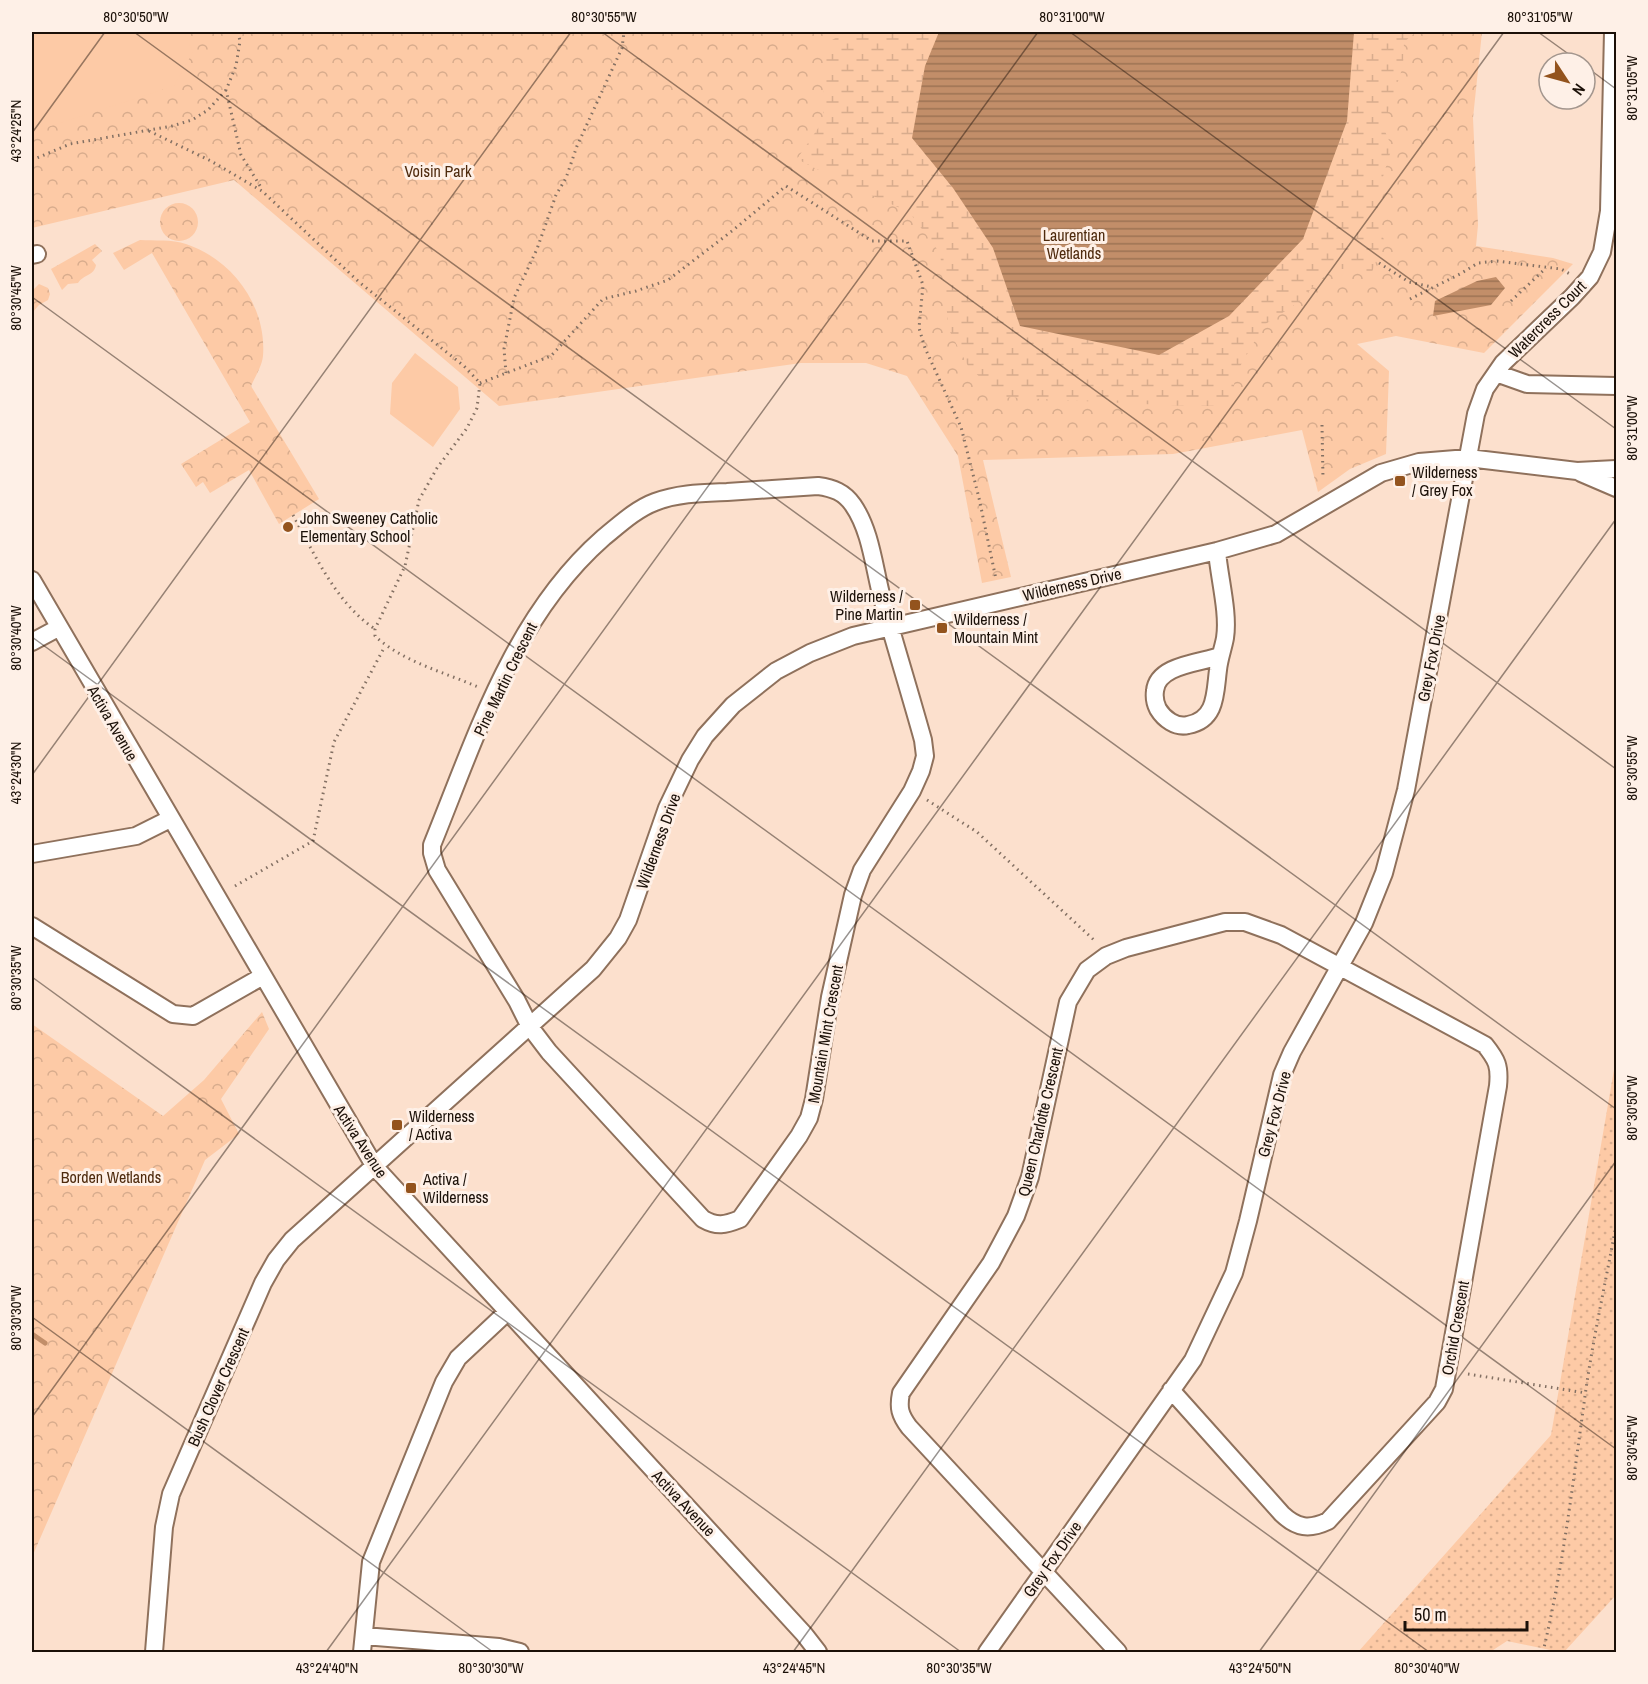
<svg xmlns="http://www.w3.org/2000/svg" width="1648" height="1684" font-family="'Archivo Narrow',sans-serif">
<style>
.grass{fill:url(#grass-dots)}
.forest{fill:url(#forest-crowns)}
.wetland{fill:url(#wetland-marsh)}
.garden{fill:#fdcaa6}
.water{fill:url(#water-rules)}
.lines{fill:none;stroke-linecap:round;stroke-linejoin:round}
.stream{stroke:#c28e69;stroke-width:5}
.minor-casing{stroke:#8f715c;stroke-width:20}
.path{stroke:#837063;stroke-width:3;stroke-dasharray:1.5 4.5;stroke-linecap:butt}
.minor{stroke:#fff;stroke-width:16}
.ticks{fill:none;stroke:#1b1008;stroke-width:1.5;stroke-opacity:0.45}
.poi-dot{fill:#93531d;stroke:#fef0e7;stroke-width:2}
.labels{text-anchor:middle;stroke-width:6;stroke-linejoin:round;paint-order:stroke}
.park-label{font-size:16px;fill:#4e2a0d;stroke:#fef0e7}
.street-label{font-size:16px;fill:#1b1008;stroke:#fef0e7}
.poi-label{font-size:16px;fill:#1b1008;stroke:#fef0e7;text-anchor:start}
.neatline{fill:none;stroke:#1b1008;stroke-width:2}
.ticks-label{font-size:15px;text-anchor:middle;fill:#1b1008}
</style>
<defs>
<pattern id="grass-dots" width="8" height="8" patternUnits="userSpaceOnUse" patternTransform="scale(1.5)"><rect width="8" height="8" fill="#fdcaa6"/><path d="M2 2h.1M6 6h.1" fill="none" stroke="#d8ac8d" stroke-width="1.8" stroke-linecap="round"/></pattern>
<pattern id="forest-crowns" width="20" height="18" patternUnits="userSpaceOnUse" patternTransform="scale(1.5)"><rect width="20" height="18" fill="#fdcaa6"/><path d="M2 6a3 3 0 1 1 6 0M12 15a3 3 0 1 1 6 0" fill="none" stroke="#d8ac8d"/></pattern>
<pattern id="wetland-marsh" width="20" height="14" patternUnits="userSpaceOnUse" patternTransform="scale(1.5)"><rect width="20" height="14" fill="#fdcaa6"/><path d="M1 5h8M5 5V1M11 12h8M15 12V8" fill="none" stroke="#d8ac8d"/></pattern>
<pattern id="water-rules" width="6" height="5" patternUnits="userSpaceOnUse" patternTransform="scale(1.5)"><rect width="6" height="5" fill="#c28e69"/><path d="M0 2.5h6" fill="none" stroke="#9d7354"/></pattern>
</defs>
<rect width="100%" height="100%" fill="#fce0cd"/>
<path class="grass" d="M1616 1058V1595L1565 1651 1560 1652 1507 1641 1490 1652H1358L1551 1435Z"/>
<path class="forest" d="M32 32H1482L1473 118 1478 225 1476 246 1553 258 1573 264 1484 353 1396 336 1357 344 1389 371 1386 454 1350 469 1318 492 1302 430 1173 454 983 460 1011 577 982 583 958 456 907 376 866 363H801L499 406 234 180 32 228Z
M160 222a19 19 0 1 1 38 0a19 19 0 1 1-38 0Z
M140 240C154 241 172 239 186 244 232 259 267 306 263 356 262 366 255 377 251 386L319 499 279 524 249 470 210 493 203 482 196 487 181 464 250 422 152 253 124 270 113 253Z
M95 244 102 251 92 260 96 265C94 276 84 274 78 283L68 284 62 290 51 269Z
M39 284 48 288 50 294 48 300 39 305 32 313V291Z
M262 1012 269 1029 221 1099 239 1134 205 1160 32 1557V1024L163 1116 204 1080Z"/>
<path class="wetland" d="M846 32H939L925 66 912 138 953 188 993 248 1020 326 1347 121 1354 32H1416L1404 42 1403 66 1383 127 1392 147C1382 181 1371 205 1384 240L1372 272 1355 269H1336L1318 281 1299 302 1264 325 1235 375 1232 406H1184L1001 397 968 366 949 330 940 253 909 212 848 185 797 159 823 121 825 44Z"/>
<path class="garden" d="M32 32H184L193 52 174 86 32 132Z
M415 353 458 387 460 409 433 447 390 414 392 383Z"/>
<path class="water" d="M939 32H1354L1347 121 1303 239 1229 316 1159 355 1020 326 993 248 953 188 912 138 925 66Z
M1496 277 1505 288 1491 305 1433 316 1435 301 1477 281Z"/>
<g class="lines">
<path class="stream" d="M32 1334 45 1343"/>
<defs>
<path id="minor" d="M32 255 37 254
M1496 373 1527 384 1616 386
M1581 473 1616 488
M818 486C833 488 844 492 853 505 871 531 874 568 882 598 895 645 910 693 923 740L925 756 921 771 912 791 862 870 853 895 830 997 814 1099 809 1118 799 1136 740 1219C725 1225 717 1227 703 1219L549 1052 530 1027 517 1001 437 870 432 853V845C476 737 513 617 603 538 619 525 636 509 655 502 679 493 703 493 727 492 757 490 788 488 818 486Z
M1217 551C1219 577 1229 613 1225 638 1223 649 1219 659 1218 670 1215 692 1217 720 1188 725 1176 728 1164 719 1158 709 1155 703 1154 698 1155 691 1157 665 1200 663 1220 656
M32 580 375 1167 804 1634 818 1652
M32 642 58 628
M32 854 136 836 170 819
M32 926 173 1014 193 1016 263 976
M364 1636 499 1647 520 1652
M154 1652 164 1527 171 1494 263 1283 276 1260 292 1240 593 969 618 938 628 920 667 808 690 760 705 736 733 705 776 671 810 653 853 636 1217 551 1276 534 1381 473 1419 462 1468 458 1577 471 1616 469
M362 1652 371 1562 444 1382 458 1358 507 1312
M987 1652 1193 1360 1234 1273 1248 1221 1282 1075 1292 1052 1364 923 1384 873 1406 790 1476 414 1485 389 1503 363 1572 297 1590 277 1602 252 1609 211 1613 32
M1118 1652 909 1427C900 1415 898 1408 901 1393L991 1263 1016 1216 1030 1177 1068 1002 1087 970 1106 956 1126 948 1225 922H1245L1281 935 1485 1045C1497 1060 1500 1066 1498 1086L1444 1389 1437 1402 1328 1521C1309 1530 1297 1528 1282 1514L1171 1390"/>
</defs>
<use href="#minor" class="minor-casing"/>
<path class="path" d="M238 32 240 41 236 66 226 90 241 155 262 189
M149 131 211 161 262 191 359 282 464 366 480 383 477 408 467 428 437 468 419 500 405 566 375 629V636C403 662 444 672 478 687
M32 160 70 144 172 126 192 120 208 110 226 90
M1379 263 1409 282 1432 287
M1410 299 1460 274 1478 263 1497 261 1561 269 1570 274
M1511 301 1546 268
M506 373 504 349 514 298 537 249 556 195 566 178 577 146 622 48 624 32
M480 383 551 356 603 299 636 291 668 280 732 231 786 186 872 241H907L923 285 919 328 925 348 961 427 979 498 996 579
M1322 425 1323 479
M293 515C315 555 336 603 375 629
M927 800 977 832 1094 940
M235 886 313 841 334 742 385 646
M1468 1374 1586 1393
M1543 1652C1563 1568 1573 1482 1585 1396 1593 1338 1606 1281 1616 1225"/>
<use href="#minor" class="minor"/>
</g>
<path class="ticks" d="M134 32 1616 1109M602 32 1616 769M1070 32 1616 429M1538 32 1581 63M1585 66 1616 89M32 133 105 32M32 297 1616 1449M32 637 1429 1652M32 775 571 32M32 977 961 1652M32 1317 493 1652M32 1417 1038 32M326 1652 1504 32M793 1652 1616 519M1259 1652 1616 1161"/>
<g class="poi-dot">
<rect x="1394" y="475" width="12" height="12" rx="3"/>
<circle cx="288" cy="527" r="6"/>
<rect x="909" y="599" width="12" height="12" rx="3"/>
<rect x="936" y="622" width="12" height="12" rx="3"/>
<rect x="391" y="1119" width="12" height="12" rx="3"/>
<rect x="405" y="1182" width="12" height="12" rx="3"/>
</g>
<g class="labels">
<g class="park-label">
<text x="438" y="177">Voisin Park</text>
<text x="1074" y="241">Laurentian<tspan x="1074" dy="18">Wetlands</tspan></text>
<text x="111" y="1183">Borden Wetlands</text>
</g>
<g class="street-label">
<text transform="translate(1547 319) rotate(-45)" y="6">Watercress Court</text>
<text transform="translate(1072 584) rotate(-13)" y="6">Wilderness Drive</text>
<text transform="translate(1431 658) rotate(-79)" y="6">Grey Fox Drive</text>
<text transform="translate(505 679) rotate(-64)" y="6">Pine Martin Crescent</text>
<text transform="translate(113 723) rotate(60)" y="6">Activa Avenue</text>
<text transform="translate(658 841) rotate(-70)" y="6">Wilderness Drive</text>
<text transform="translate(825 1034) rotate(-80)" y="6">Mountain Mint Crescent</text>
<text transform="translate(1274 1114) rotate(-75)" y="6">Grey Fox Drive</text>
<text transform="translate(1040 1122) rotate(-77)" y="6">Queen Charlotte Crescent</text>
<text transform="translate(361 1141) rotate(57)" y="6">Activa Avenue</text>
<text transform="translate(1455 1328) rotate(-80)" y="6">Orchid Crescent</text>
<text transform="translate(218 1387) rotate(-66)" y="6">Bush Clover Crescent</text>
<text transform="translate(684 1503) rotate(47)" y="6">Activa Avenue</text>
<text transform="translate(1052 1559) rotate(-55)" y="6">Grey Fox Drive</text>
</g>
<g class="poi-label">
<text x="1412" y="478">Wilderness<tspan x="1412" dy="18">/ Grey Fox</tspan></text>
<text x="300" y="524">John Sweeney Catholic<tspan x="300" dy="18">Elementary School</tspan></text>
<text x="903" y="602" text-anchor="end">Wilderness /<tspan x="903" dy="18">Pine Martin</tspan></text>
<text x="954" y="625">Wilderness /<tspan x="954" dy="18">Mountain Mint</tspan></text>
<text x="409" y="1122">Wilderness<tspan x="409" dy="18">/ Activa</tspan></text>
<text x="423" y="1185">Activa /<tspan x="423" dy="18">Wilderness</tspan></text>
</g>
</g>
<rect width="1648" height="1684" fill="none" stroke="#fef0e7" stroke-width="66"/>
<g transform="translate(1567 81) rotate(126)"><circle r="28" fill="#fef0e7" stroke="#a3968e" stroke-width="1.5"/>
<path d="M0-4.5L10 22L0 15L-10 22Z" fill="#93531d"/>
<text y="-9" font-size="16" font-weight="bold" text-anchor="middle" fill="#1b1008">N</text>
</g>
<path d="M1405 1621v9h122v-9" fill="none" stroke="#1b1008" stroke-width="3"/>
<text x="1414" y="1621" font-size="18" fill="#1b1008" stroke="#fef0e7" stroke-width="4.5" paint-order="stroke">50 m</text>
<rect x="33" y="33" width="1582" height="1618" class="neatline"/>
<g class="ticks-label">
<text x="136" y="22">80°30'50"W</text>
<text x="604" y="22">80°30'55"W</text>
<text x="1072" y="22">80°31'00"W</text>
<text x="1540" y="22">80°31'05"W</text>
<text transform="translate(1632 88) rotate(-90)" y="5">80°31'05"W</text>
<text transform="translate(16 131) rotate(-90)" y="5">43°24'25"N</text>
<text transform="translate(16 298) rotate(-90)" y="5">80°30'45"W</text>
<text transform="translate(1632 428) rotate(-90)" y="5">80°31'00"W</text>
<text transform="translate(16 638) rotate(-90)" y="5">80°30'40"W</text>
<text transform="translate(1632 768) rotate(-90)" y="5">80°30'55"W</text>
<text transform="translate(16 773) rotate(-90)" y="5">43°24'30"N</text>
<text transform="translate(16 978) rotate(-90)" y="5">80°30'35"W</text>
<text transform="translate(1632 1108) rotate(-90)" y="5">80°30'50"W</text>
<text transform="translate(16 1318) rotate(-90)" y="5">80°30'30"W</text>
<text transform="translate(1632 1448) rotate(-90)" y="5">80°30'45"W</text>
<text x="327" y="1673">43°24'40"N</text>
<text x="491" y="1673">80°30'30"W</text>
<text x="794" y="1673">43°24'45"N</text>
<text x="959" y="1673">80°30'35"W</text>
<text x="1260" y="1673">43°24'50"N</text>
<text x="1427" y="1673">80°30'40"W</text>
</g>
</svg>
